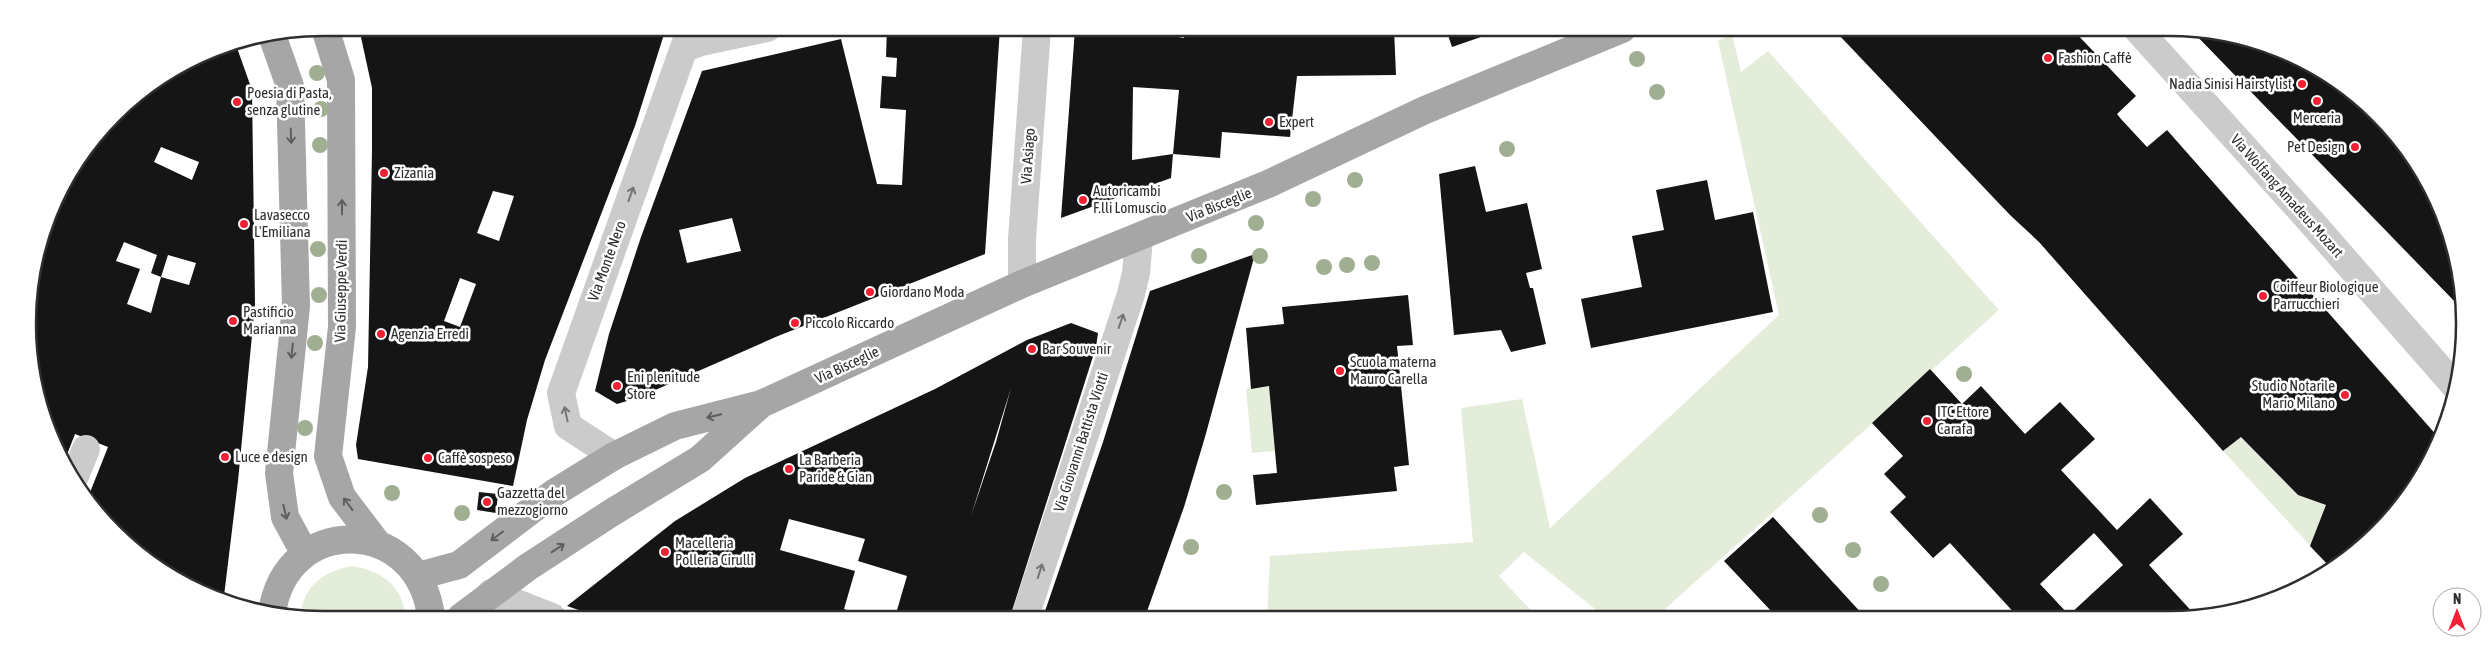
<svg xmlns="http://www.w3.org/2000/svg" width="2492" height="647" font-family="'Asap Condensed',sans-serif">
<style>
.green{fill:#e4edda}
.building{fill:#151515;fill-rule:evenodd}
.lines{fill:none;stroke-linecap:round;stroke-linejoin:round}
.minor{stroke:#cbcbcb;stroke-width:28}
.major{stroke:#a6a6a6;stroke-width:28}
.tree{fill:#a0af91}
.oneway{stroke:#5e5e5e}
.oneway2{stroke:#757575}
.poi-dot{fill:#f42134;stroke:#fff;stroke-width:2}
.labels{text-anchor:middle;stroke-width:5;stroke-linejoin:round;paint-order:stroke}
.poi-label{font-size:15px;fill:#2e2e2e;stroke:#fff;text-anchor:start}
.street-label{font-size:15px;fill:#2e2e2e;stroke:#fff}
.rim{fill:none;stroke:#2e2e2e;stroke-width:2.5}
</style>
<rect width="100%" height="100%" fill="#fff"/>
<path class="green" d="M1732 34 1741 72 1768 51 1999 310 1656 617H1605L1524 552 1499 576 1537 617H1267L1270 556 1473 542 1461 408 1522 399 1550 528 1779 315 1718 41Z
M2381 371 2401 394 2348 529 2341 559 2330 567 2223 451 2241 437 2298 495 2326 505Z
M1269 386 1275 451 1252 453 1246 389Z
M352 566C380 570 404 586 405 617H301C302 586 324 571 352 566Z"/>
<path class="building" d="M359 28H666L635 126 545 360 527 420 513 486 358 459 356 445 368 367 372 151V88ZM493 191 514 196 499 241 477 233ZM460 278 476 284 460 327 444 321Z
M887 28H1000L985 254 778 336 637 398 617 404 595 391 609 334 641 237 702 71 841 39 877 184 902 185 906 110 880 108 882 76 896 77 897 58 886 57ZM732 218 741 251 687 263 679 230Z
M1075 29H1174L1173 36 1184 38 1185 29H1394L1396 75 1297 76 1290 137 1222 132 1220 158 1173 154 1171 178 1061 218ZM1133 87 1179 90 1173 154 1132 160Z
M1446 29H1504L1452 47Z
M1842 30H2073L2136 96 2117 114 2121 119 2147 147 2167 130 2439 438 2434 455 2378 533 2330 567 2310 546 2326 505 2298 495 2241 437 2223 451 2039 242 2010 215 1838 34Z
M2191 30H2207L2317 67 2404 144 2454 247 2458 305Z
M236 45 252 90 255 304 238 481 224 596 176 580 89 504 87 500 108 447 75 434 66 457 38 400 28 304 47 233 68 179 128 101 210 50ZM161 147 199 162 192 180 154 162ZM124 242 157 255 151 273 161 277 151 313 127 304 140 269 116 261ZM168 255 196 263 189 285 161 277Z
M1475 166 1486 212 1527 203 1542 269 1526 273 1530 288H1533L1546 344 1511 352 1501 330 1454 335 1439 174Z
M1707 180 1715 220 1753 212 1773 312 1591 348 1581 299 1642 287 1632 236 1664 230 1656 190Z
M1255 254 1205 437 1184 507 1145 617H1043L1103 442 1150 291Z
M1408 295 1413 345 1397 346 1409 465 1394 467 1397 491 1256 505 1253 475 1277 473 1269 386 1251 389 1246 328 1284 324 1282 307Z
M1071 323 1098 333 1096 347 1010 617H895L907 576 858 561 865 539 789 519 780 550 855 571 844 609 865 617H599L567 606 675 521 745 478 935 389 1027 340ZM1011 388 996 442 971 516Z
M1930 369 1962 404 1981 386 2025 434 2060 402 2095 439 2061 470 2117 530 2150 498 2183 534 2149 565 2197 617H2018L1950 543 1933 558 1890 512 1906 497 1884 474 1903 456 1872 423ZM2094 533 2123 565 2069 615 2040 584Z
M479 492 498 494 496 513 477 510Z
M1773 517 1865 617H1766L1772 612 1724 561Z"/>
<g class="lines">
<path class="minor" d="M2138 30 2314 225 2455 386
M685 48 701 42 767 28
M1022 284V239L1037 28
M614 456 568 426 561 393 691 28
M75 476 86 449
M491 593 552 617
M1025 617 1131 294 1136 273 1139 238"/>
<path class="major" d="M325 28 341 80 342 327 328 456 342 497 377 543
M273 38 290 86 296 306 279 473 285 517 305 554
M418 576 459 565 554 493 614 456 675 426 761 404 1022 284 1268 184 1425 110 1622 29
M272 613C286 513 419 516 431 617
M461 617 528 567 611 513 700 459 759 406"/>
</g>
<g class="tree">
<circle cx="1637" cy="59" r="8"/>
<circle cx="317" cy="73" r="8"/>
<circle cx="1657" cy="92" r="8"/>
<circle cx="321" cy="109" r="8"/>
<circle cx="320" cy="145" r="8"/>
<circle cx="1507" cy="149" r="8"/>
<circle cx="1355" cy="180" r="8"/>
<circle cx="1313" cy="199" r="8"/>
<circle cx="1256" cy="223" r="8"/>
<circle cx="318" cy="249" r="8"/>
<circle cx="1199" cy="256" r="8"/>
<circle cx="1260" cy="256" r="8"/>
<circle cx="1372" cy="263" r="8"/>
<circle cx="1347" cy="265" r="8"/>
<circle cx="1324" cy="267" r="8"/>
<circle cx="319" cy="295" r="8"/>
<circle cx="315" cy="343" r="8"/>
<circle cx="1964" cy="374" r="8"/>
<circle cx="305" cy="428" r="8"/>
<circle cx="1224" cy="492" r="8"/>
<circle cx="392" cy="493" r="8"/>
<circle cx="462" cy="513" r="8"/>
<circle cx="1820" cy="515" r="8"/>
<circle cx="1191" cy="547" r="8"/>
<circle cx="1853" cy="550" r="8"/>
<circle cx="1881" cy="584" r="8"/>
</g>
<defs><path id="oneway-shaft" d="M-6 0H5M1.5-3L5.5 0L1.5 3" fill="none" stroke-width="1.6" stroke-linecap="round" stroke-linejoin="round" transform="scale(1.25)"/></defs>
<g class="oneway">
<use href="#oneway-shaft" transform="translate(291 136) rotate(88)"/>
<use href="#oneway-shaft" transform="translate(342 207) rotate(-90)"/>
<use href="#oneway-shaft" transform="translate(292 351) rotate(96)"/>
<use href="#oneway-shaft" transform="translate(714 416) rotate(166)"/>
<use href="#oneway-shaft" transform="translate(348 504) rotate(-126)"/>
<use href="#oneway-shaft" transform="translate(285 512) rotate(77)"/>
<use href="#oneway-shaft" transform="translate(497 536) rotate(143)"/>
<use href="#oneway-shaft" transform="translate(558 548) rotate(-33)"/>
</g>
<g class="oneway2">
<use href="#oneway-shaft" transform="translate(631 194) rotate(-70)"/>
<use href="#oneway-shaft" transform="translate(1121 321) rotate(-71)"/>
<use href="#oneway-shaft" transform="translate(566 414) rotate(-102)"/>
<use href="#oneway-shaft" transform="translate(1040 571) rotate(-72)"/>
</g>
<g class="poi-dot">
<circle cx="2048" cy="58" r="5"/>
<circle cx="2302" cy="84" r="5"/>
<circle cx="2317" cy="101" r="5"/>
<circle cx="237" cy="102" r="5"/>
<circle cx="1269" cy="122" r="5"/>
<circle cx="2355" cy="147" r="5"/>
<circle cx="384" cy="173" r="5"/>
<circle cx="1083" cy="200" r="5"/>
<circle cx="244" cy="224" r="5"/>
<circle cx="870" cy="292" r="5"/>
<circle cx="2263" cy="296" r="5"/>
<circle cx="233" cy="321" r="5"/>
<circle cx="795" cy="323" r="5"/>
<circle cx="381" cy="334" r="5"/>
<circle cx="1032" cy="349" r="5"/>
<circle cx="1340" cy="371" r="5"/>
<circle cx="617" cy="386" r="5"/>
<circle cx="2345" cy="395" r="5"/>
<circle cx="1927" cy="421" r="5"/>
<circle cx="225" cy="457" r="5"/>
<circle cx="428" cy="458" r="5"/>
<circle cx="789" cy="469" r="5"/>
<circle cx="487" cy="502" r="5"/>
<circle cx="665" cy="552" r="5"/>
</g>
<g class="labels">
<g class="poi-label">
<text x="2058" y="63">Fashion Caffè</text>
<text x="2292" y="89" text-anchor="end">Nadia Sinisi Hairstylist</text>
<text x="247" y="98">Poesia di Pasta,<tspan x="247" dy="17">senza glutine</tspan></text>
<text x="2317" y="123" text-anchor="middle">Merceria</text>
<text x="1279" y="127">Expert</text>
<text x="2345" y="152" text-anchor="end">Pet Design</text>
<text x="394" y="178">Zizania</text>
<text x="1093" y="196">Autoricambi<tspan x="1093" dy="17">F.lli Lomuscio</tspan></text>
<text x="254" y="220">Lavasecco<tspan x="254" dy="17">L'Emiliana</tspan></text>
<text x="2273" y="292">Coiffeur Biologique<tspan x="2273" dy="17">Parrucchieri</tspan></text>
<text x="880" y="297">Giordano Moda</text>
<text x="243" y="317">Pastificio<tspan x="243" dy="17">Marianna</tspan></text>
<text x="805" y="328">Piccolo Riccardo</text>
<text x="391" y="339">Agenzia Erredì</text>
<text x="1042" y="354">Bar Souvenir</text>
<text x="1350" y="367">Scuola materna<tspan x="1350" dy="17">Mauro Carella</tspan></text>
<text x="627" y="382">Eni plenitude<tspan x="627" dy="17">Store</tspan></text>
<text x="2335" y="391" text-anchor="end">Studio Notarile<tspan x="2335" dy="17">Mario Milano</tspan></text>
<text x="1937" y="417">ITC Ettore<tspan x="1937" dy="17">Carafa</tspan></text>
<text x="235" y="462">Luce e design</text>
<text x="438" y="463">Caffè sospeso</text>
<text x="799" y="465">La Barberia<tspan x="799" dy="17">Paride &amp; Gian</tspan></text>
<text x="497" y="498">Gazzetta del<tspan x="497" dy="17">mezzogiorno</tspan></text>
<text x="675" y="548">Macelleria<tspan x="675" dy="17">Polleria Cirulli</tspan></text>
</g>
<g class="street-label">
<text transform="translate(1028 156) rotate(-86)" y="5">Via Asiago</text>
<text transform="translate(2287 196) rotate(48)" y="5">Via Wolfang Amadeus Mozart</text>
<text transform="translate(1219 205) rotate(-22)" y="5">Via Bisceglie</text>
<text transform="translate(607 261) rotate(-70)" y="5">Via Monte Nero</text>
<text transform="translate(341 291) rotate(-89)" y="5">Via Giuseppe Verdi</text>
<text transform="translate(847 365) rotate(-25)" y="5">Via Bisceglie</text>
<text transform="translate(1081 442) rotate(-72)" y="5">Via Giovanni Battista Viotti</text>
</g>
</g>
<path d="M0 0H2492V647H0ZM323 36H2169A287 287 0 0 1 2456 323V324A287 287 0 0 1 2169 611H323A287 287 0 0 1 36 324V323A287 287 0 0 1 323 36Z" fill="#fff" fill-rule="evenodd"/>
<path class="rim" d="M323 36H2169A287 287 0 0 1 2456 323V324A287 287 0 0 1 2169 611H323A287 287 0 0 1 36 324V323A287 287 0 0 1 323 36Z"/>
<g transform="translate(2457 612)"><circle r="24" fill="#ffffff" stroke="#ababab"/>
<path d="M0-4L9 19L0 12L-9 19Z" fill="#f42134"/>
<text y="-8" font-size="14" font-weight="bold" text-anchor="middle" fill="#2e2e2e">N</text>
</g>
</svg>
